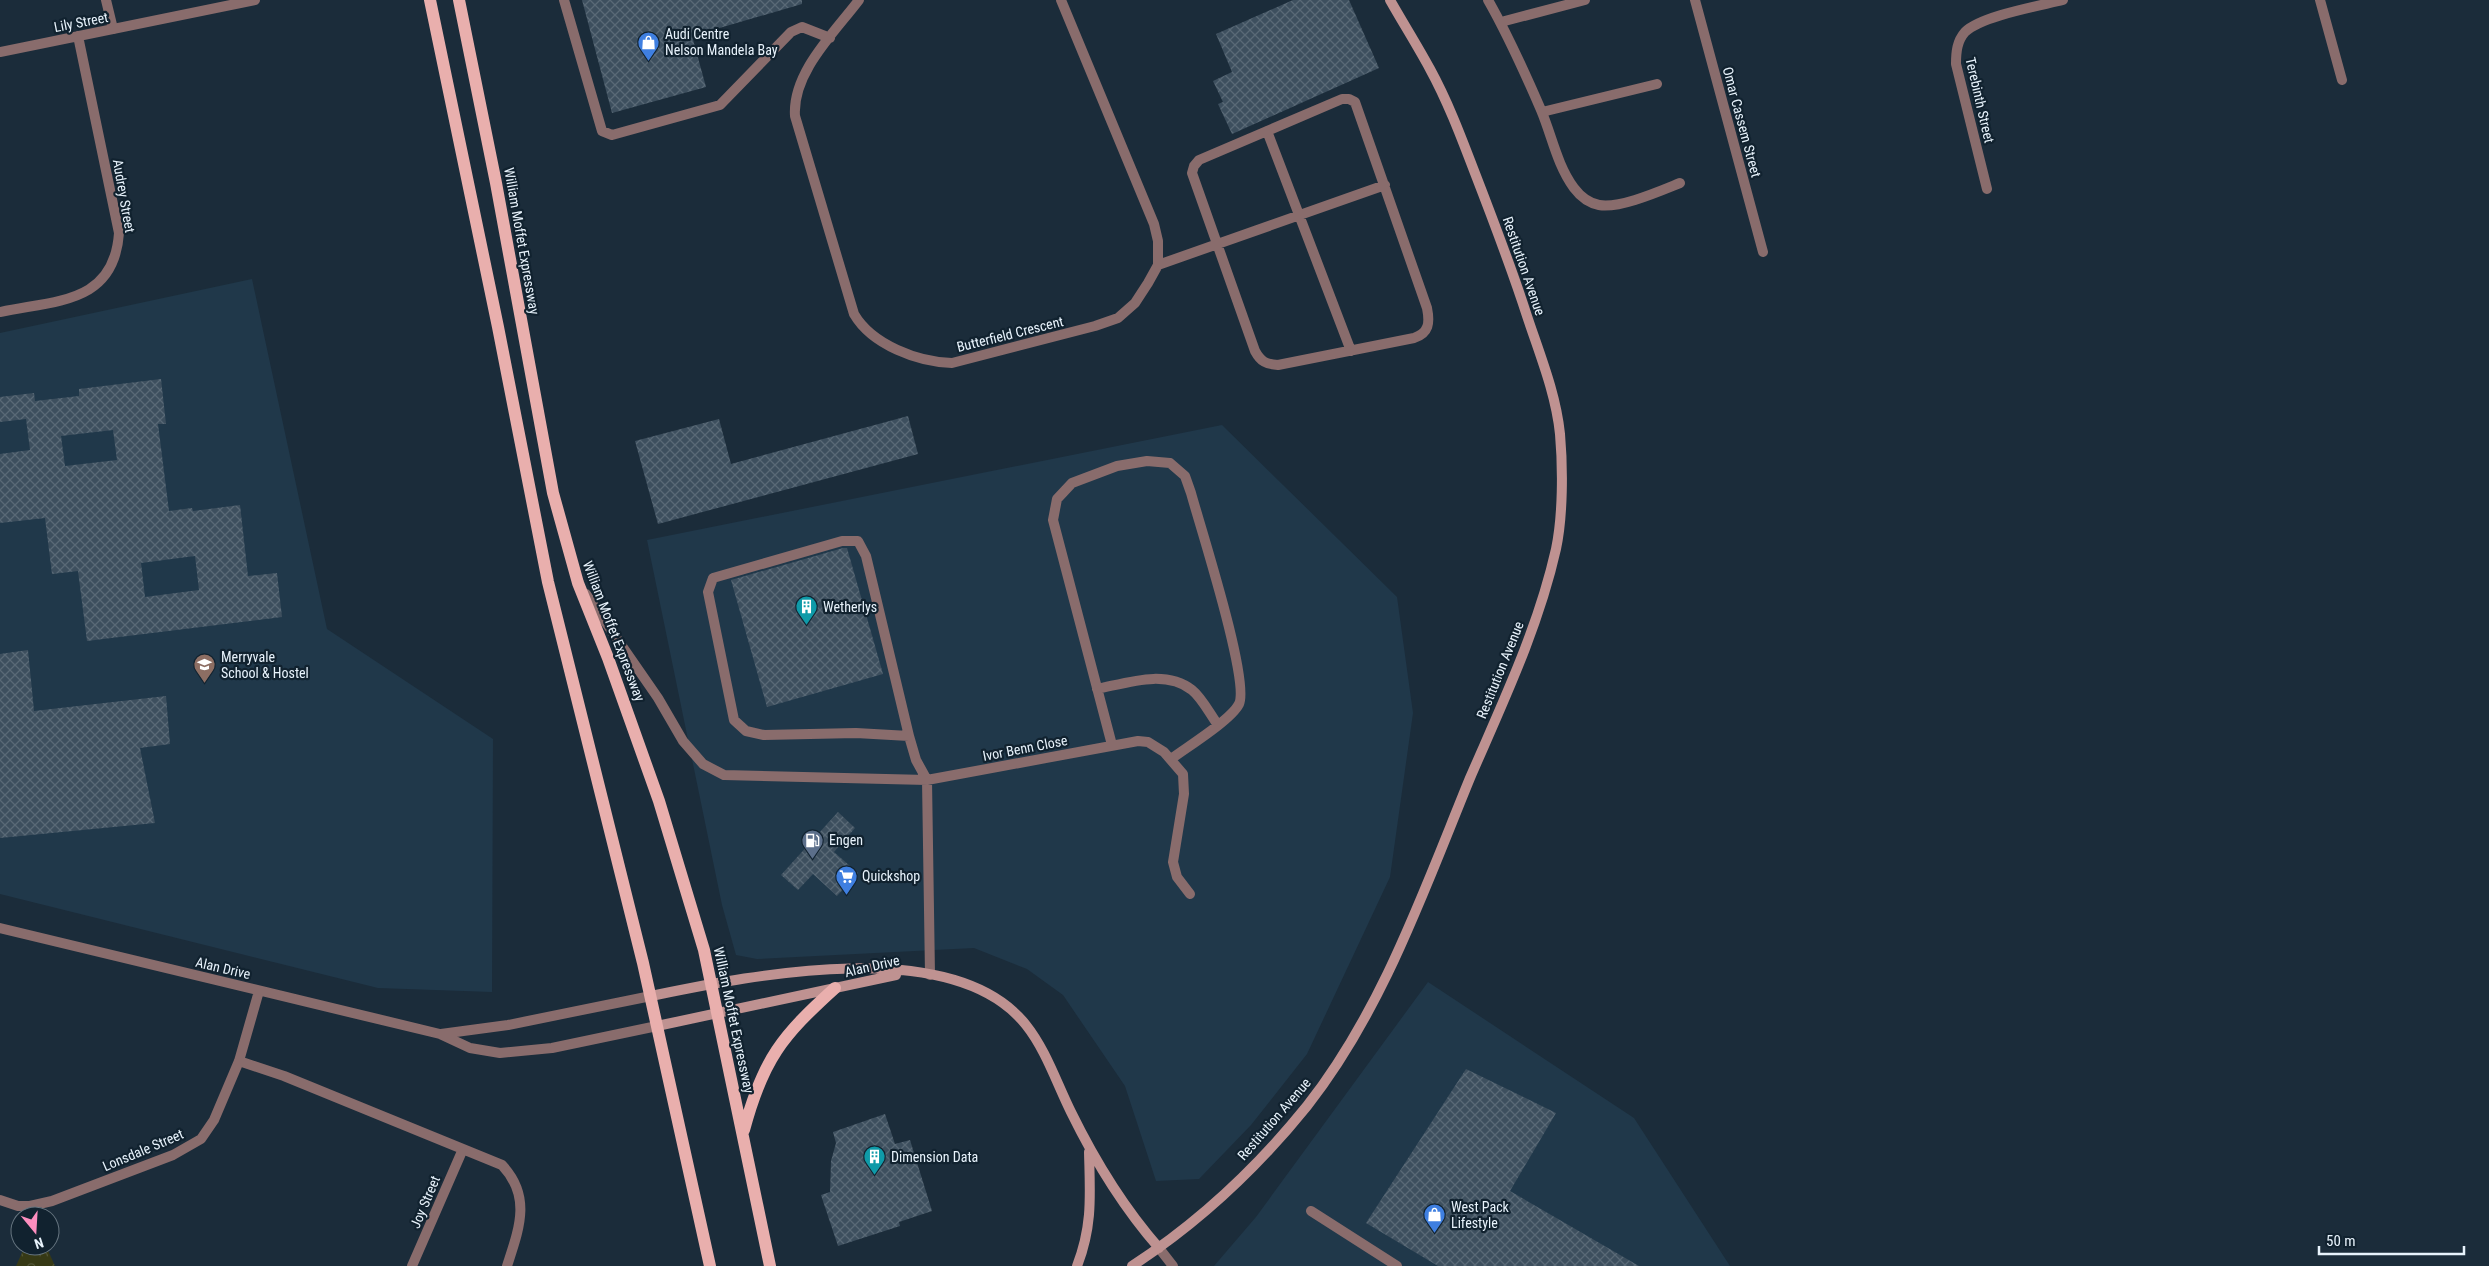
<svg xmlns="http://www.w3.org/2000/svg" width="2489" height="1266" font-family="'Roboto Condensed',sans-serif">
<style>
.built{fill:#20384a}
.park{fill:url(#park-crowns)}
.building{fill:url(#building-cross-hatch);fill-rule:evenodd}
.lines{fill:none;stroke-linecap:round;stroke-linejoin:round}
.lane{stroke:#896c6c;stroke-width:10}
.street{stroke:#896c6c;stroke-width:10}
.secondary{stroke:#bf9291;stroke-width:10}
.primary{stroke:#e9afad;stroke-width:12}
.labels{text-anchor:middle;stroke-width:4.5;stroke-linejoin:round;paint-order:stroke}
.street-label{font-size:14px;fill:#e8f3fc;stroke:#11222f}
.poi-label{font-size:14px;fill:#e8f3fc;stroke:#11222f;text-anchor:start}
</style>
<defs>
<pattern id="park-crowns" width="20" height="18" patternUnits="userSpaceOnUse" patternTransform="scale(1.25)"><rect width="20" height="18" fill="#363915"/><path d="M2 6a3 3 0 1 1 6 0M12 15a3 3 0 1 1 6 0" fill="none" stroke="#535638"/></pattern>
<pattern id="building-cross-hatch" width="8" height="8" patternUnits="userSpaceOnUse" patternTransform="scale(1.25)"><rect width="8" height="8" fill="#3d4f5e"/><path d="M0 0l8 8M0 8l8-8" fill="none" stroke="#596976"/></pattern>
</defs>
<rect width="100%" height="100%" fill="#1b2c3a"/>
<path class="built" d="M252 279 327 629 493 739 492 992 378 988 0 894V333Z
M1222 425 1397 597 1413 713 1390 877 1307 1054 1251 1125 1199 1179 1156 1181 1125 1086 1063 995 1027 969 974 948 757 959 736 955 722 905 647 540Z
M1428 982 1634 1118 1730 1266H1214L1256 1217Z"/>
<path class="park" d="M25 1246H46L55 1266H16Z"/>
<path class="building" d="M582 0H802V4L692 36 706 87 612 113Z
M1293 0H1349L1379 68 1232 134 1218 104 1223 102 1213 81 1232 72 1216 34Z
M161 379 166 424H158L169 511 192 508 193 511 240 505 248 576 277 573 282 617 87 641 78 571 52 574 45 518 0 523V454L30 450 26 419 0 422V397L34 393 35 401 79 396V389ZM113 430 117 460 65 466 61 436ZM195 556 199 590 145 597 141 563Z
M908 416 918 454 658 524 635 441 719 419 731 464Z
M843 548H847L883 674 767 707 731 580Z
M28 650 34 711 166 696 170 744 140 748 155 823 0 838V654Z
M838 812 855 828 834 852 858 873 837 896 813 874 798 890 781 875Z
M1466 1069 1556 1113 1510 1191 1639 1266H1438L1366 1223Z
M885 1114 895 1144 910 1140 932 1211 899 1222 900 1226 838 1246 821 1195 830 1192 831 1161 836 1143 833 1132Z"/>
<g class="lines">
<path class="lane" d="M106 0 113 29
M564 0 602 131 612 135 720 105 791 32 802 27 830 38
M859 0C834 33 792 73 795 116L854 314C872 345 918 362 952 363L1095 326 1118 318 1135 303 1148 283 1158 265V241L1154 224 1061 0
M1342 99H1349L1355 102 1427 308C1430 323 1429 333 1414 338L1278 365C1266 364 1261 362 1255 351L1192 173 1194 166 1199 160Z
M1267 131 1351 351
M1158 265 1385 185
M586 594 658 698 683 741 703 764 724 775 927 780 1138 741 1148 742 1164 752 1183 774 1184 794 1173 862 1177 877 1190 894
M1097 689C1127 683 1165 669 1192 690 1202 698 1210 714 1218 725
M909 736 856 733 764 735 746 731 734 720 708 592 713 578 842 541H858L866 556 909 736 916 760 927 780 930 975
M1112 745 1053 520 1057 499 1072 483 1117 466 1147 461 1170 463 1185 476 1191 493C1200 526 1250 681 1239 704 1231 720 1187 747 1171 759
M1311 1211 1397 1266"/>
<path class="street" d="M1488 0C1508 35 1525 73 1541 110 1552 136 1557 165 1574 188 1580 196 1589 203 1599 205 1619 209 1660 191 1680 183
M1695 0 1763 252
M2320 0 2342 80
M1501 22 1585 0
M0 52 255 0
M1542 112 1657 84
M1987 189 1956 64C1956 52 1957 41 1965 32 1981 16 2039 6 2063 0
M0 312C56 300 114 304 119 233L78 36
M0 928 440 1034 470 1048 500 1053 552 1048 657 1026
M441 1034 508 1025 651 996
M239 1061 284 1076 502 1165C532 1197 519 1229 507 1266
M0 1200 18 1206H30L52 1201 173 1155 201 1139 214 1120 239 1061 259 991
M1159 1248 1173 1266
M412 1266 463 1149"/>
<path class="secondary" d="M651 996C749 976 953 933 1026 1025 1046 1050 1057 1084 1071 1112 1095 1161 1123 1207 1159 1248
M657 1026 896 975
M1077 1266C1093 1225 1090 1194 1089 1152
M1132 1266C1198 1223 1257 1168 1307 1106 1382 1011 1424 890 1470 778 1502 704 1538 629 1556 549 1563 516 1563 468 1560 434 1556 394 1540 355 1527 316 1511 266 1492 217 1473 168 1460 134 1447 100 1430 69 1417 45 1403 23 1390 0"/>
<path class="primary" d="M430 0 498 327 548 582 643 963 710 1266
M459 0 496 183 553 493 578 583 608 658 659 801 704 950 770 1266
M744 1130C763 1059 782 1036 835 988"/>
</g>
<defs>
<symbol id="shop-pin" viewBox="-11 -11 22 30"><path d="M0 17L-7.5 6A9.5 9.5 0 1 1 7.5 6Z" fill="#3f7fe0" stroke="#11222f"/><path d="M-5-2.5h2.3a2.7 3.5 0 0 1 5.4 0H5L5.5 6h-11ZM-1.5-2.5h3a1.5 2.3 0 0 0-3 0Z" fill="#fff"/></symbol>
<symbol id="building-pin" viewBox="-11 -11 22 30"><path d="M0 17L-7.5 6A9.5 9.5 0 1 1 7.5 6Z" fill="#0f9aa8" stroke="#11222f"/><path d="M-4-6H4V6H1V3H-1V6H-4ZM-2.5-4.3h1.7v1.8h-1.7ZM.8-4.3h1.7v1.8H.8ZM-2.5-1h1.7V.8h-1.7ZM.8-1h1.7V.8H.8Z" fill="#fff"/></symbol>
<symbol id="school-pin" viewBox="-11 -11 22 30"><path d="M0 17L-7.5 6A9.5 9.5 0 1 1 7.5 6Z" fill="#8d6e63" stroke="#11222f"/><path d="M0-5L7-2L0 1L-7-2ZM-4 1L0 2.5L4 1V4Q0 6-4 4Z" fill="#fff"/></symbol>
<symbol id="fuel-pin" viewBox="-11 -11 22 30"><path d="M0 17L-7.5 6A9.5 9.5 0 1 1 7.5 6Z" fill="#5c6f8a" stroke="#11222f"/><path d="M-5.5-6h7V0h2V4h1.3V-2.5L3-4.5l.8-.8L6-3V5H2.5V1h-1V6h-7ZM-4.2-4.7v3.2H.2V-4.7Z" fill="#fff"/></symbol>
<symbol id="supermarket-pin" viewBox="-11 -11 22 30"><path d="M0 17L-7.5 6A9.5 9.5 0 1 1 7.5 6Z" fill="#3f7fe0" stroke="#11222f"/><path d="M-6-5.5h2.5l.6 2H6L4.5 2H-2.5L-4.4-4H-6ZM-1.5 3.2a1.3 1.3 0 1 0 .1 0ZM3 3.2a1.3 1.3 0 1 0 .1 0Z" fill="#fff"/></symbol>
</defs>
<g fill-rule="evenodd">
<use href="#shop-pin" x="636" y="30" width="25" height="34"/>
<use href="#building-pin" x="794" y="594" width="25" height="34"/>
<use href="#school-pin" x="192" y="652" width="25" height="34"/>
<use href="#fuel-pin" x="800" y="828" width="25" height="34"/>
<use href="#supermarket-pin" x="834" y="864" width="25" height="34"/>
<use href="#building-pin" x="862" y="1144" width="25" height="34"/>
<use href="#shop-pin" x="1422" y="1202" width="25" height="34"/>
</g>
<g class="labels">
<g class="street-label">
<text transform="translate(81 22) rotate(-11)" y="5">Lily Street</text>
<text transform="translate(1980 100) rotate(77)" y="5">Terebinth Street</text>
<text transform="translate(1742 122) rotate(75)" y="5">Omar Cassem Street</text>
<text transform="translate(124 196) rotate(80)" y="5">Audrey Street</text>
<text transform="translate(522 241) rotate(80)" y="5">William Moffet Expressway</text>
<text transform="translate(1524 266) rotate(71)" y="5">Restitution Avenue</text>
<text transform="translate(1010 334) rotate(-14)" y="5">Butterfield Crescent</text>
<text transform="translate(614 631) rotate(69)" y="5">William Moffet Expressway</text>
<text transform="translate(1500 670) rotate(-68)" y="5">Restitution Avenue</text>
<text transform="translate(1025 748) rotate(-11)" y="5">Ivor Benn Close</text>
<text transform="translate(872 966) rotate(-13)" y="5">Alan Drive</text>
<text transform="translate(223 968) rotate(13)" y="5">Alan Drive</text>
<text transform="translate(734 1020) rotate(78)" y="5">William Moffet Expressway</text>
<text transform="translate(1274 1119) rotate(-49)" y="5">Restitution Avenue</text>
<text transform="translate(143 1150) rotate(-23)" y="5">Lonsdale Street</text>
<text transform="translate(425 1202) rotate(-67)" y="5">Joy Street</text>
</g>
<g class="poi-label">
<text x="665" y="39">Audi Centre<tspan x="665" dy="16">Nelson Mandela Bay</tspan></text>
<text x="823" y="612">Wetherlys</text>
<text x="221" y="662">Merryvale<tspan x="221" dy="16">School &amp; Hostel</tspan></text>
<text x="829" y="845">Engen</text>
<text x="862" y="881">Quickshop</text>
<text x="891" y="1162">Dimension Data</text>
<text x="1451" y="1212">West Pack<tspan x="1451" dy="16">Lifestyle</tspan></text>
</g>
</g>
<g transform="translate(35 1231) rotate(162)"><circle r="24" fill="#11222f" stroke="#677681"/>
<path d="M0-4L9 19L0 12L-9 19Z" fill="#fd8ebf"/>
<text y="-8" font-size="14" font-weight="bold" text-anchor="middle" fill="#e8f3fc">N</text>
</g>
<path d="M2319 1246v8h145v-8" fill="none" stroke="#e8f3fc" stroke-width="2.5"/>
<text x="2326" y="1246" font-size="15" fill="#e8f3fc" stroke="#11222f" stroke-width="4" paint-order="stroke">50 m</text>
</svg>
